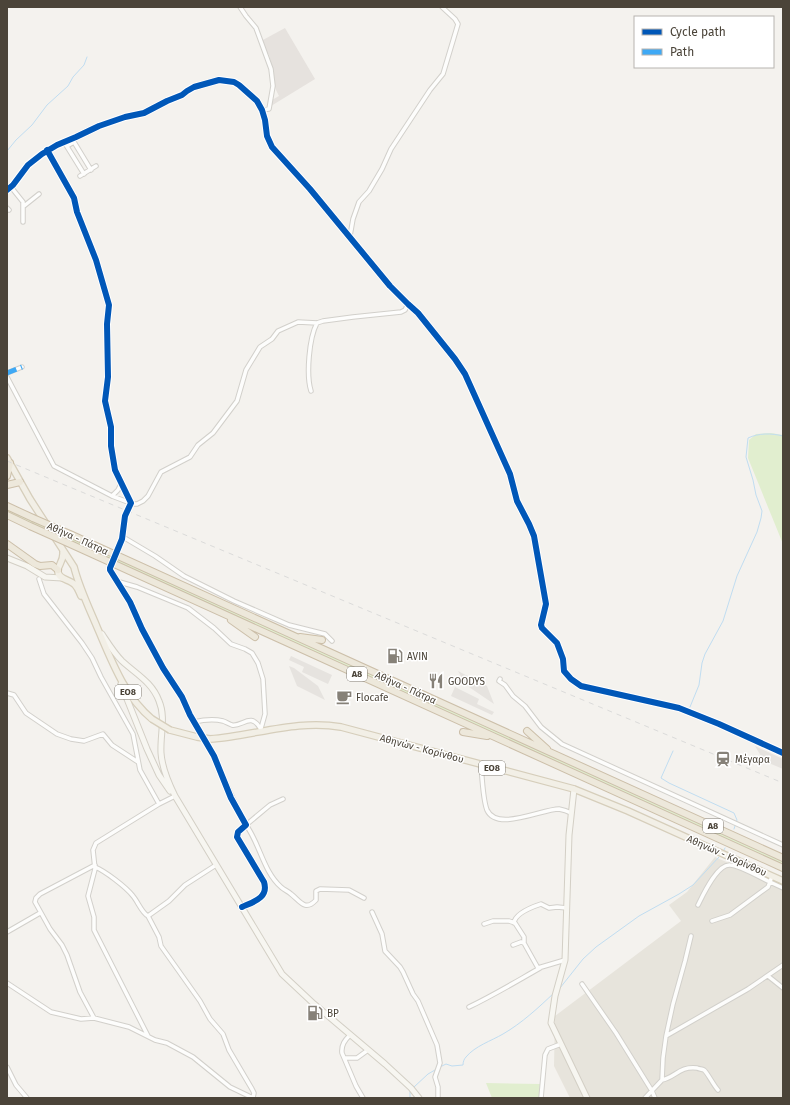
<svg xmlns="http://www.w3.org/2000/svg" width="790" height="1105" font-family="'Fira Sans',sans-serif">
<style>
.residential{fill:#e7e4dc}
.industrial{fill:#e6e2de}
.green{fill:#e1eecf}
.parking{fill:#e6e3df}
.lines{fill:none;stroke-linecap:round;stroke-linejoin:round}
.stream{stroke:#c0ddf1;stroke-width:1}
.street-tunnel{stroke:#d2cfca;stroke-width:3.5;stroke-dasharray:3.5 2;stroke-linecap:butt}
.street-casing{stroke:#d2d0cb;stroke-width:5.5}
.secondary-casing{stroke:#d3cfc5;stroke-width:7}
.primary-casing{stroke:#d6cebb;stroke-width:8}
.highway-casing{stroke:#ccbfa9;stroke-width:8}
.street{stroke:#fdfdfc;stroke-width:3.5}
.secondary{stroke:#f7f6f1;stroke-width:5}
.primary{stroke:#f2efe6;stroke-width:5.5}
.highway{stroke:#ede8db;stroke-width:6}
.rail{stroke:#dbdbda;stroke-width:1;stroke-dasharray:5 5;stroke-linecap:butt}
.primary-bridge-casing{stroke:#d6cebb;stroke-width:8;stroke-linecap:butt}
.highway-bridge-casing{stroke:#ccbfa9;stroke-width:8;stroke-linecap:butt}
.primary-bridge{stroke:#f2efe6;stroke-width:5.5}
.highway-bridge{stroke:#ede8db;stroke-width:6}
.quiet{stroke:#3fa9f5;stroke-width:5;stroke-dasharray:10 5;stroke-linecap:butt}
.cycleway-casing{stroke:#fff;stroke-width:8}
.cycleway{stroke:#0057b8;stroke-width:6}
.labels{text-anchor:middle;stroke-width:3;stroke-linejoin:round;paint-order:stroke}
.shield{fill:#fff;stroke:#817c74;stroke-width:1}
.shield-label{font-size:9px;font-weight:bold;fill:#4b4439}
.street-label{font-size:10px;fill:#4b4439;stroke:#fff}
.poi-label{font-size:10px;fill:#4b4439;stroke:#fff;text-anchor:start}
</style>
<rect width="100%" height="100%" fill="#f4f2ee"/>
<path class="residential" d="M715 857 783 887V1098H570L554 1066 555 1016 681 921 669 905 687 892Z"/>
<path class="industrial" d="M285 28 315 79 271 106 272 100 279 96 276 90 273 79 274 73 269 55 261 41Z"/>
<path class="green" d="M771 433 783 435V544L748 458 749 440 756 434Z
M7 509 783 862V864L14 515 7 511Z
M486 1083 540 1084 539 1098H492Z"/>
<path class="parking" d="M291 656 332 675 328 684 302 672 304 667 289 660Z
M289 666 294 668 318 686 325 700 297 686Z
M458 671 487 686 494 704 466 685Z
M455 687 479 699 477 704 494 712 492 715 451 696Z
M755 746 783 759V769L764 761Z"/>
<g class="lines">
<path class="stream" d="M7 151 16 140 32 125 47 105 68 86 73 77 84 65 87 57
M690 707 699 685 702 663 705 654 723 621 737 576 757 532 761 518 762 511 756 495 753 480 746 457 748 438C759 433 771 433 783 436
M673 751 661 778 669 783 734 813 737 820 734 829
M724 850 725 848
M560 988 583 959 596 947 639 916 679 894 693 885 719 857
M440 1067 446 1064 452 1066 463 1065C463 1062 464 1059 466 1057 475 1046 491 1041 503 1034 522 1023 538 1008 554 993
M414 1087 428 1074 435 1070
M410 1092V1098"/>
<path class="street-tunnel" d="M125 516 129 507
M110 568 120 546
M199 730 207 744"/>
<defs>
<path id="street" d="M240 7 246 16 256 28 271 69 273 86 269 109 262 110
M66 145 84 174
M67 146 74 142 91 170
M47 150 74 198 77 212 96 260 109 305 107 324 108 377 105 401 111 427V446L115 470 131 503 129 507
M80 176 96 166
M11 187 23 202V222
M7 190 13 185 28 165 42 154 57 145 76 137 99 126 125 117 144 113 167 101 182 95 187 91 194 87 219 80 234 82 239 85 257 101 262 110 265 120 267 136 272 147 310 189 390 286 408 304 418 313 455 359 465 374 510 474 517 501 529 524 534 536 546 604 541 625 542 628 557 643 563 659 564 671 571 679 581 686 679 708 719 724 783 753
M24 206 39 194
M7 208 9 210
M350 236 353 219 359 202 369 191 382 169 391 149 430 90 443 74 458 24 455 19 442 7
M7 373 22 367
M7 377 54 466 112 496 133 504H137L143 501 148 496 161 472 190 457 198 445 213 433 237 401 246 370 260 347 272 339 278 331 298 322 317 323 323 321 353 317 401 312 405 310 408 304
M311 391C306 375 309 338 317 323
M112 496 118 490 121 484
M123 537 155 556 184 576 234 601 289 625 325 634 332 641
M120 546 122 539 125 516
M110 568 114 578 130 602 142 629 163 668 182 697 187 710 199 730
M39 579 44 594 82 643 92 658 101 677 133 734 140 770 159 804
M116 581 137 587 188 608 214 628 231 644 245 649 252 653 258 663 263 679 265 714 260 732
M500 679 499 681 505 685 513 696 525 706 541 727 562 744 783 845
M7 693 14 695 26 713 57 734 71 739 84 741 103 734 112 745 138 762
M194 722C203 720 214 719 223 721 226 722 229 724 232 725 242 727 251 712 260 728
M207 744C222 770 231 798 246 825L238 832 237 837 265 885C267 899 252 902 242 907
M481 765C482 777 483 800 487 810 497 832 542 809 559 809 564 810 567 811 571 813
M283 799 270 805 246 825C260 844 263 871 281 887 284 890 288 891 291 894 300 901 305 912 316 900V891L320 889 349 890 364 898
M95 867C105 871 126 887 133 896 138 902 142 913 148 916L169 901 185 885 216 865
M772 876 770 882 783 888
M698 905C703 895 717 864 730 865 739 865 761 878 770 882L768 887 730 915 712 921
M372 912 382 934 385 951 400 967 403 972 413 994 418 1001 437 1045 440 1063 435 1077 438 1087V1098
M148 916 159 937 161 946 200 1001 210 1019 223 1034 229 1050 252 1089 254 1093 253 1098
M514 923C515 913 532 907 541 904L549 908 557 907 567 908
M484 924 493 921H509L515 923 524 937V943
M7 932 40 913
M513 945 521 942 524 943 538 968 565 960
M768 976 783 988
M7 983 51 1012 81 1019 94 1018 129 1027 155 1040 167 1043 193 1057 230 1087 253 1098
M582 984 616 1033 652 1091 655 1098
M469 1007C494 995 517 981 540 968
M94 1018 80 992 67 955 62 945 50 929 35 902 36 898 40 894 95 865
M350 1035C345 1040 341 1045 342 1053L356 1086 363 1098
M148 1036 94 930V917L88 896 95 869 93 850 96 843 159 804 175 796
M666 1036 673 1004 685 961 691 936
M345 1058H357L368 1050
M7 1067 16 1085 27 1098
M662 1080C676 1077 679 1066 697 1068 699 1069 702 1069 704 1070 707 1072 714 1086 718 1090
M541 1098 545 1055 548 1049 561 1044
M645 1098 662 1080 663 1058 666 1036 748 989 783 965"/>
<path id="secondary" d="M7 558 27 566 45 577 62 578
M102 634C108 643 114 653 122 661 136 674 152 682 159 701 166 717 160 735 161 753 162 768 168 782 175 796L282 974 314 1004 385 1064 411 1088 419 1098
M121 684 147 749 159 775 170 791
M574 789 569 835 565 960 555 996 551 1023 587 1098"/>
<path id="primary" d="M7 458 30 499 74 567C79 587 89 608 97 627 111 659 124 696 152 719
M63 552C64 562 57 565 58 572 59 580 70 579 75 585 78 588 79 592 81 596
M170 730 197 737 210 739C254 736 297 719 341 727L574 789 628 811 783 881"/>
<path id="highway" d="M7 476 10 463
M7 485 20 482
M7 506 33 518
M7 515 30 526
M72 535 783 858
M68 543 783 868
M7 544 35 564 40 566 52 565 58 570
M231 620 255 637
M300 637 322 640
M527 731 547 749
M463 732 487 736"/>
</defs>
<use href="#street" class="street-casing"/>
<use href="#secondary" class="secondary-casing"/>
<use href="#primary" class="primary-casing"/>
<use href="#highway" class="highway-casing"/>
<use href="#street" class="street"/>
<use href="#secondary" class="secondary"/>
<use href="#primary" class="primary"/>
<use href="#highway" class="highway"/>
<path class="rail" d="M7 461 783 783"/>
<defs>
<path id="primary-bridge" d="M152 719 170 730"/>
<path id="highway-bridge" d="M33 518 72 535
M30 526 68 543"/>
</defs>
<use href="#primary-bridge" class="primary-bridge-casing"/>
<use href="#highway-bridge" class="highway-bridge-casing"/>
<use href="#primary-bridge" class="primary-bridge"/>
<use href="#highway-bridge" class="highway-bridge"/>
<path class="quiet" d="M7 373 22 367"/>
<defs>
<path id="cycleway" d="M47 150 74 198 77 212 96 260 109 305 107 324 108 377 105 401 111 427V446L115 470 131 503 125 516 122 539 110 568V570L130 602 142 629 163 668 182 697 190 715 214 756 231 798 246 825 238 832 237 837 264 882C269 898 253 902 242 907
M7 190 13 185 28 165 42 154 57 145 76 137 99 126 125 117 144 113 167 101 182 95 187 91 194 87 219 80 234 82 239 85 257 101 262 110 265 120 267 136 272 147 310 189 390 286 408 304 418 313 455 359 465 374 510 474 517 501 529 524 534 536 546 604 541 625 542 628 557 643 563 659 564 671 571 679 581 686 679 708 719 724 783 753"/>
</defs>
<use href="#cycleway" class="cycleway-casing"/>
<use href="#cycleway" class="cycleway"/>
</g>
<defs>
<symbol id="fuel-bare" viewBox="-9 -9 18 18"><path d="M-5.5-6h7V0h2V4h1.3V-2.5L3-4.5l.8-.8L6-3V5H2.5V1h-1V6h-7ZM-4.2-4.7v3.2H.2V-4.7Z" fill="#868178" stroke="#fff" stroke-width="2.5" paint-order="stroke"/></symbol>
<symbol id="restaurant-bare" viewBox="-9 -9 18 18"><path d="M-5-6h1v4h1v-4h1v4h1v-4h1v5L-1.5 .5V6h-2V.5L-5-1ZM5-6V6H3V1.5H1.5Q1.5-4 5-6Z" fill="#868178" stroke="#fff" stroke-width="2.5" paint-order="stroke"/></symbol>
<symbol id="cafe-bare" viewBox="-9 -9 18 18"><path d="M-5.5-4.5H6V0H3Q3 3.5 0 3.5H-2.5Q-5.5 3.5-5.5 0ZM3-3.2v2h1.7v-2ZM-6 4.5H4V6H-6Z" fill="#868178" stroke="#fff" stroke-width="2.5" paint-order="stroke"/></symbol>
<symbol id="station-bare" viewBox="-9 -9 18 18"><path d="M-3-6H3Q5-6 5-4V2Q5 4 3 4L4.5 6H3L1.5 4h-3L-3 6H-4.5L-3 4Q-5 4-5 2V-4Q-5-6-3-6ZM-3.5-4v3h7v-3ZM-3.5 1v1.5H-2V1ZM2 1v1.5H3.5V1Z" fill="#868178" stroke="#fff" stroke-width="2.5" paint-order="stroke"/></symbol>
</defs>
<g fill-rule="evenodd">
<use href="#fuel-bare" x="384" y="645" width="22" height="22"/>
<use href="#restaurant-bare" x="425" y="670" width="22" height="22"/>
<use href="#cafe-bare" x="333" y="686" width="22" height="22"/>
<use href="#station-bare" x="712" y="748" width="22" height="22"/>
<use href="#fuel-bare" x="304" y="1002" width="22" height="22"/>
</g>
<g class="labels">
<g class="shield">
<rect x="347" y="667" width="20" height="14" rx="3"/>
<rect x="115" y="685" width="26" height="14" rx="3"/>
<rect x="479" y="761" width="26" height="14" rx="3"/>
<rect x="703" y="819" width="20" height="14" rx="3"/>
</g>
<g class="shield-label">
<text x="357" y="677">Α8</text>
<text x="128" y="695">ΕΟ8</text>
<text x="492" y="771">ΕΟ8</text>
<text x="713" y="829">Α8</text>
</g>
<g class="street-label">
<text transform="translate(78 538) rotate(24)" y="4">Αθήνα - Πάτρα</text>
<text transform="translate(406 687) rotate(24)" y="4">Αθήνα - Πάτρα</text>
<text transform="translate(422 748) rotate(15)" y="4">Αθηνών - Κορίνθου</text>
<text transform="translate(727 855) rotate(24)" y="4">Αθηνών - Κορίνθου</text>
</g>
<g class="poi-label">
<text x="407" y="660">AVIN</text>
<text x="448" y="685">GOODYS</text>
<text x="356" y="701">Flocafe</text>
<text x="735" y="763">Μέγαρα</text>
<text x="327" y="1017">BP</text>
</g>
</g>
<rect width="790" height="1105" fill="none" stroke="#4b4439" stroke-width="16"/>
<rect x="634" y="16" width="140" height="52" fill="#ffffff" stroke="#b7b4b0"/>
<rect x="642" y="29" width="20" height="6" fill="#0057b8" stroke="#b7b4b0"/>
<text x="670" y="36" font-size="12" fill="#4b4439">Cycle path</text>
<rect x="642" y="49" width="20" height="6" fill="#3fa9f5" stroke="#b7b4b0"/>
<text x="670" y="56" font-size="12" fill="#4b4439">Path</text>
</svg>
